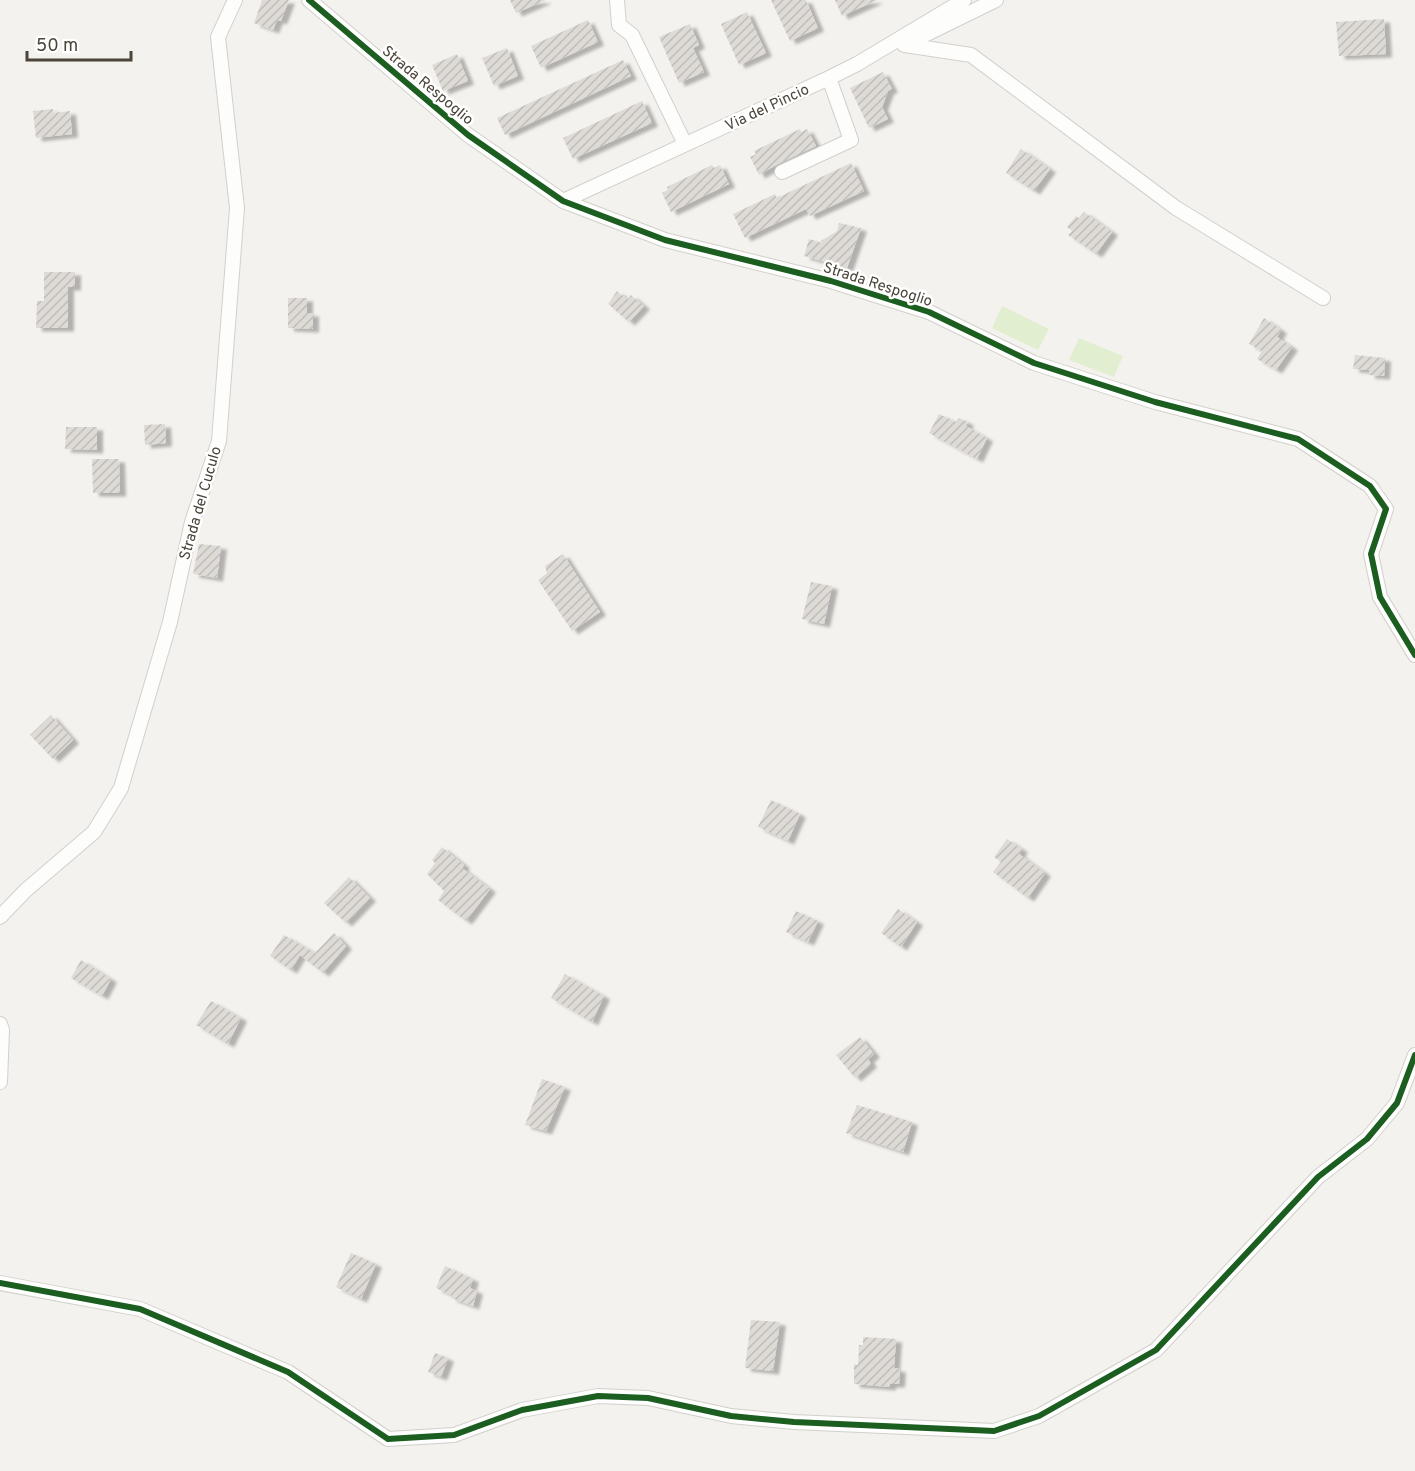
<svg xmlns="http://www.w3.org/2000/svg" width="1415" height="1471" font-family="Overpass,sans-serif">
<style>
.park{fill:#e1eecf}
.building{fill:url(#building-hatch);filter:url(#shadow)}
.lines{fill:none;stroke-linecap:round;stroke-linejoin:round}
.street-casing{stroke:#d2d0cb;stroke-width:16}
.street{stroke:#fdfdfc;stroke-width:14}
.cycleway-casing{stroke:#fff;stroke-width:10}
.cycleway{stroke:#1b5e20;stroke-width:6}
.labels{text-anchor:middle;stroke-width:5;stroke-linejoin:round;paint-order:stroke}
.street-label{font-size:15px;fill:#4b4439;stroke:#fff}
</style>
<defs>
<pattern id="building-hatch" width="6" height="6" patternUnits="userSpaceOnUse" patternTransform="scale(1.5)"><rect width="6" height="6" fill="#dedbd6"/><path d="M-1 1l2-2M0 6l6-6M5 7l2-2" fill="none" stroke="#c0bdb8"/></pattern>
<filter id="shadow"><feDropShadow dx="6" dy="3.5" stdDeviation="1.5" flood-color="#0004"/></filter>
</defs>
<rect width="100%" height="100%" fill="#f4f2ee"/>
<path class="park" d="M1002 306 1049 329 1038 350 992 328Z
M1079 338 1123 356 1114 377 1069 360Z"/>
<path class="building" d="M262 0H289L281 21 277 20 273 30 254 23Z
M510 0H546L516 13Z
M771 0H806L818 28 790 41Z
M835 0H877L842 16Z
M747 12 766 53 739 65 721 24Z
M1384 19 1386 54 1339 56 1336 22Z
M588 20 598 42 541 68 531 46Z
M690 24 699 45 693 48 704 72 679 83 659 37Z
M507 48 518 76 494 86 482 58Z
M457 54 468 81 443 91 432 65Z
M623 60 631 76 505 135 497 118Z
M883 72 892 89 888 91 882 107 888 119 869 128 850 88Z
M642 101 652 123 573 159 563 138Z
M53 109V113L70 111 72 134 36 138 33 111Z
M800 129 801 132 807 129 816 146 778 164 759 175 750 157 756 154 754 151Z
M1021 149 1050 169 1034 191 1006 173Z
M851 163 864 191 810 216 806 209 745 238 733 214 775 194 776 197 781 196Z
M712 165 714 168 720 165 729 184 671 212 662 193 668 190 667 187Z
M1084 212 1112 232 1096 254 1068 235 1072 231 1067 227 1076 216 1079 218Z
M839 223 861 228 847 268 804 256 809 239 822 243 821 241 837 231Z
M44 272H75V287H68V328H36L37 301H44Z
M617 291 628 300 631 295 644 306 629 322 608 304Z
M288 298H307V313H313V329L288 328Z
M1264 318 1281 330 1277 337 1292 347 1276 370 1257 359 1262 351 1249 344Z
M1355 355 1385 358 1384 376 1369 375V370L1353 369Z
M939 414 956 422 959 418 968 422 966 426 987 438 977 459 929 433Z
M165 424 166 443 145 445 144 425Z
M66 427H97V450L65 449Z
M92 459H119L120 493H93Z
M199 544 221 546 217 578 193 574Z
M563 554 600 612 572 631 538 580 547 573 545 566Z
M811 582 832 586 824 624 802 619Z
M51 715 73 740 53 759 30 735Z
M771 800 800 814 788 841 758 827Z
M1007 839 1022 849 1019 854 1045 873 1028 898 993 872 1001 862 994 857Z
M442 847 464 865 462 868 490 889 466 921 438 900 444 891 427 874 435 863 432 860Z
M349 877 370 898 346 923 324 903Z
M898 909 917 922 901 947 881 933Z
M796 911 818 921 808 942 786 932Z
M334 933 346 946 323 973 300 955 291 970 270 956 284 935 315 953Z
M81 960 111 979 102 996 71 978Z
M565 974 604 996 592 1022 551 998Z
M211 1001 241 1018 228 1044 196 1025Z
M860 1037 874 1054 868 1059 871 1064 855 1078 836 1055Z
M542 1079 565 1087 546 1131 525 1125Z
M857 1105 912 1122 903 1152 846 1133Z
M351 1253 376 1264 361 1299 336 1287Z
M445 1266 473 1279 470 1288 477 1291 473 1306 451 1298V1295L436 1288Z
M751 1320 780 1322 773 1371 745 1368Z
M863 1337 896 1339 894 1368 900 1369 899 1384H890V1387L854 1384V1364L858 1365 859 1345H863Z
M435 1353 448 1358 441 1377 428 1372Z"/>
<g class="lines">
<defs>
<path id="street" d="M309 0 468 135 563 201 665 240 831 281 929 312 1034 363 1155 402 1298 439 1370 486 1386 509 1371 554 1380 597 1415 655
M617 0 619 25 632 35 685 144
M904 45 996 0
M905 45 971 55 1176 208 1323 298
M782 172 851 140 829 78
M563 201 829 78 857 64 964 0
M0 917 26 890 94 832 121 788 170 622 192 522 219 441 237 208 218 37 235 0
M0 1024 2 1030 0 1082
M0 1283 140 1309 288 1372 388 1439 454 1435 522 1410 598 1396 648 1398 731 1416 794 1422 994 1431 1039 1416 1156 1350 1318 1177 1367 1139 1397 1103 1415 1055"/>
</defs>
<use href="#street" class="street-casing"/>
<use href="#street" class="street"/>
<defs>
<path id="cycleway" d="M309 0 468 135 563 201 665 240 831 281 929 312 1034 363 1155 402 1298 439 1370 486 1386 509 1371 554 1380 597 1415 655
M0 1283 140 1309 288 1372 388 1439 454 1435 522 1410 598 1396 648 1398 731 1416 794 1422 994 1431 1039 1416 1156 1350 1318 1177 1367 1139 1397 1103 1415 1055"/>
</defs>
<use href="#cycleway" class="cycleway-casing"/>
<use href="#cycleway" class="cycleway"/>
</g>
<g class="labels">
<g class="street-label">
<text transform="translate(428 85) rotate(40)" y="5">Strada Respoglio</text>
<text transform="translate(767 107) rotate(-25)" y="5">Via del Pincio</text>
<text transform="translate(878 284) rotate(18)" y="5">Strada Respoglio</text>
<text transform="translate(200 503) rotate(-74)" y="5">Strada del Cuculo</text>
</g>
</g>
<path d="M27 51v9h104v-9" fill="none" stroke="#4b4439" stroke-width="3"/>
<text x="36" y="51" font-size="18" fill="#4b4439" stroke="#ffffff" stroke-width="4.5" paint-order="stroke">50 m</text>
</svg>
